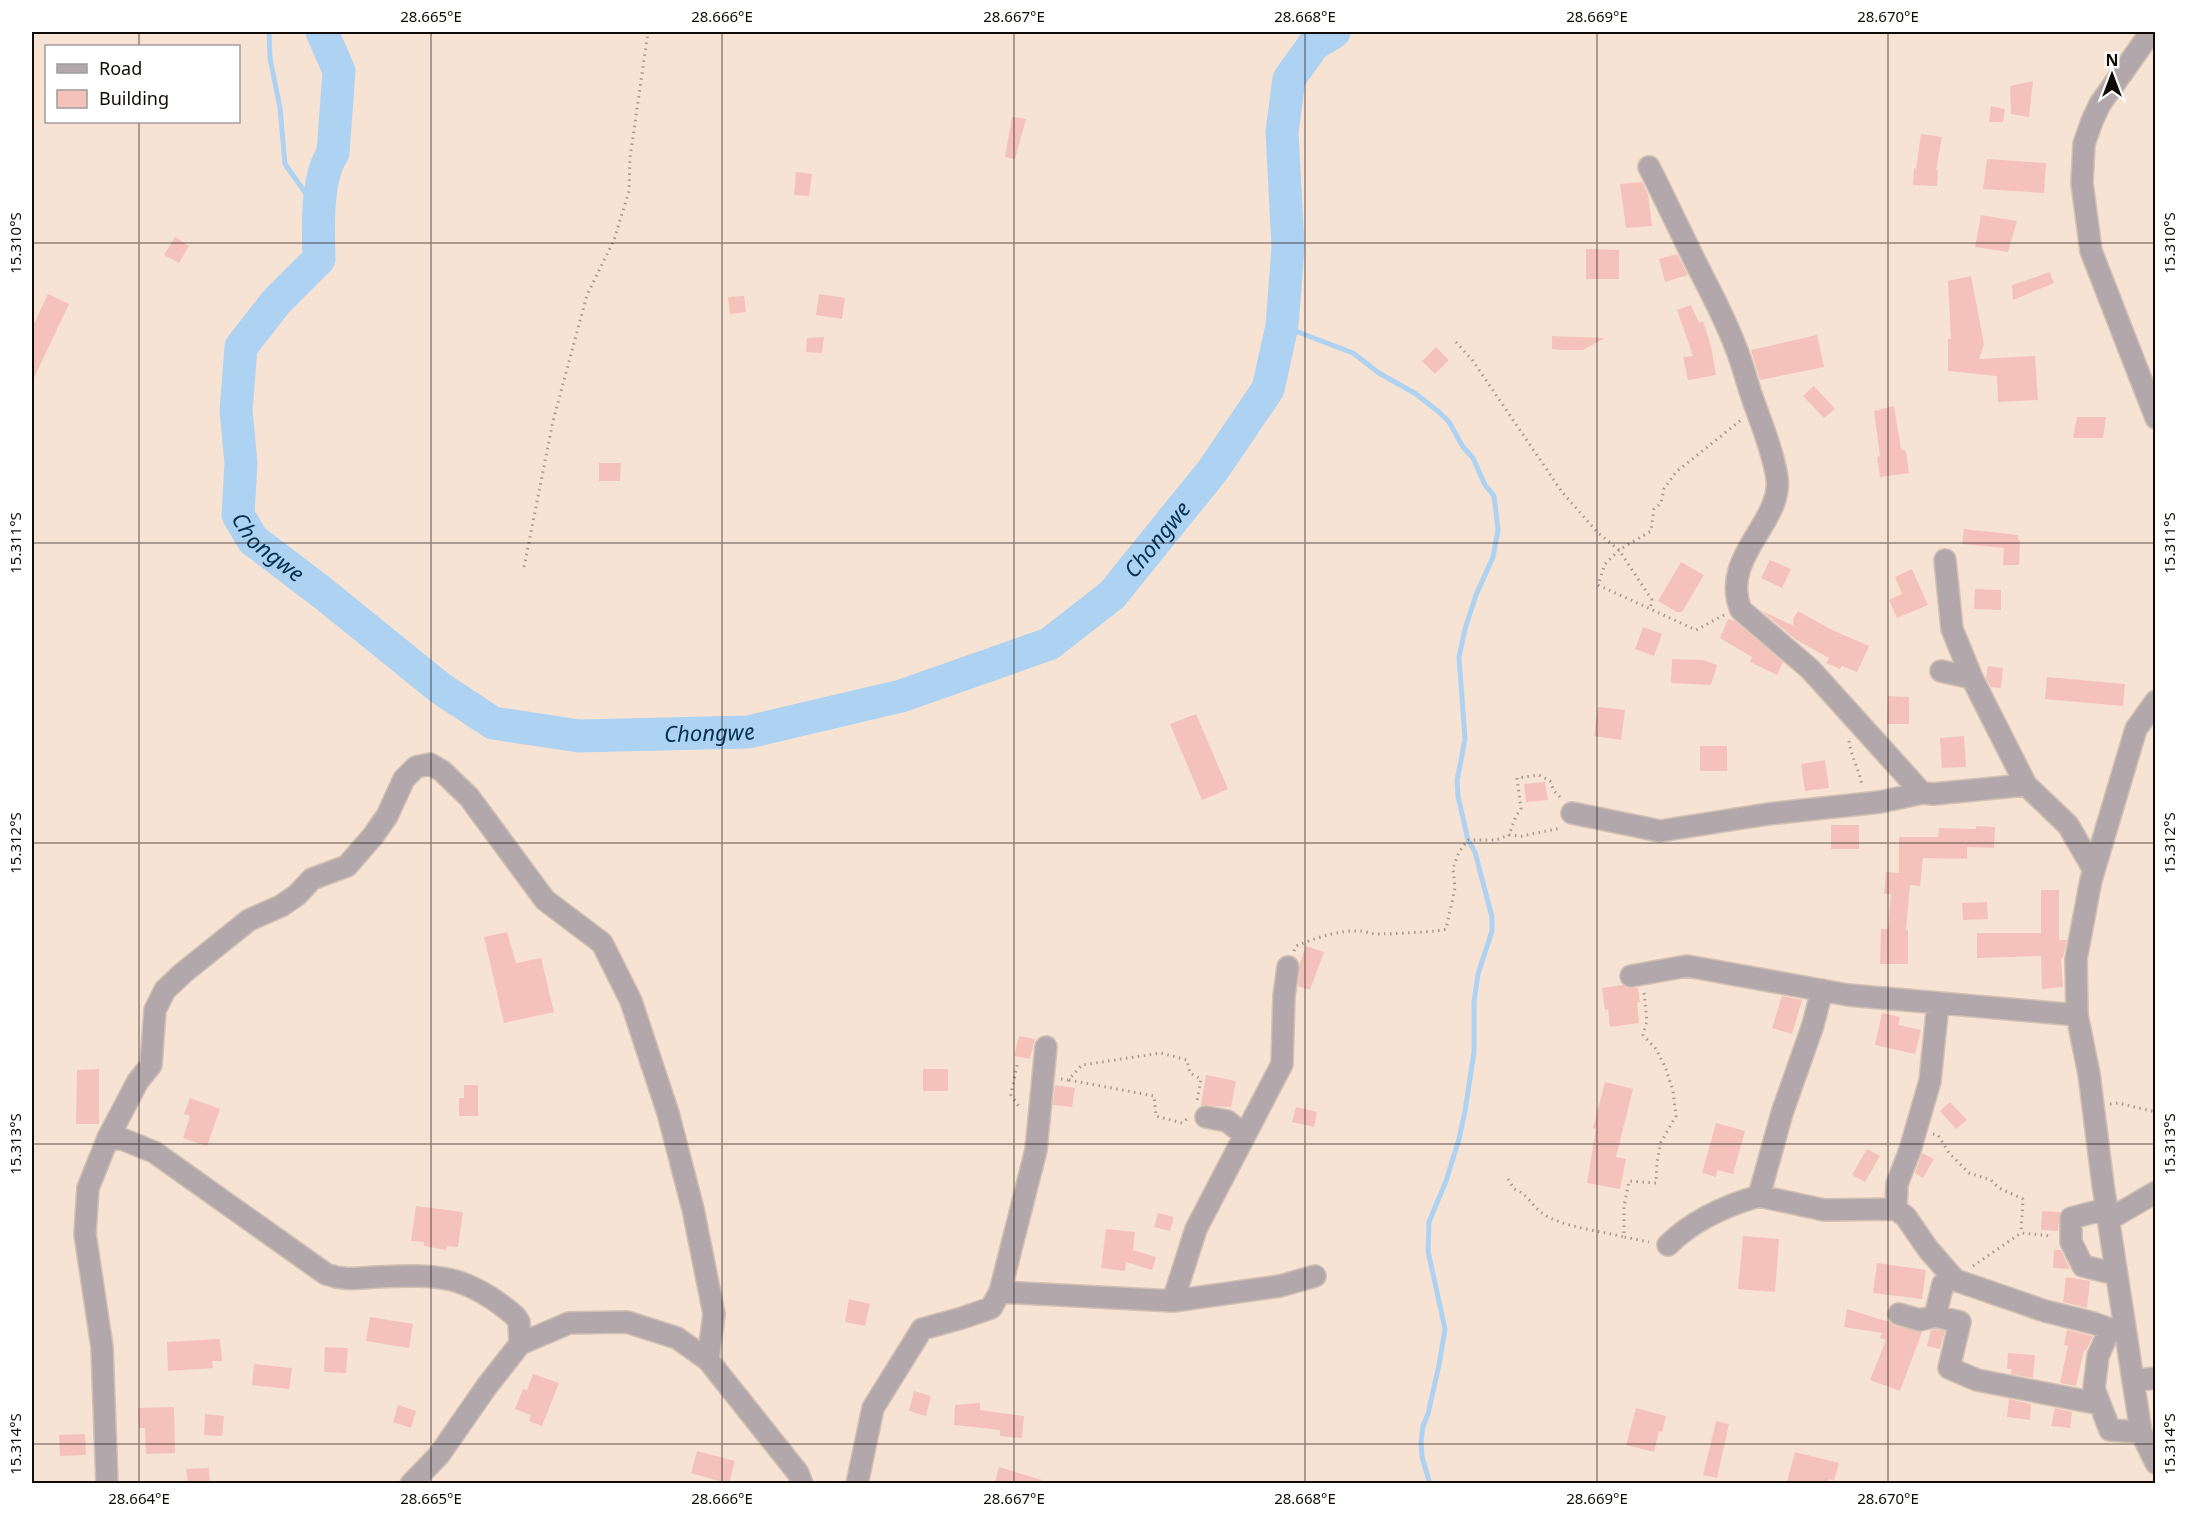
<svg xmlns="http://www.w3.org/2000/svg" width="2187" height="1515" font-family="'Noto Sans',sans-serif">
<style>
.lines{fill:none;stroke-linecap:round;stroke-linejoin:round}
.stream{stroke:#aed2f1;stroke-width:5}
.river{stroke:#aed2f1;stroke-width:33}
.building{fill:#f4c2bb}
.street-casing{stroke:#d2c0b3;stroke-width:24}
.path{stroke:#a8998e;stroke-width:3;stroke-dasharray:1.5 4.5;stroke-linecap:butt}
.street{stroke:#b2a8ac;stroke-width:21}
.ticks{fill:none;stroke:#110b07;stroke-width:1.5;stroke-opacity:0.45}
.labels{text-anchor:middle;stroke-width:4.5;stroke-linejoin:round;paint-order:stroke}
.water-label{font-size:22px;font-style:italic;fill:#04304e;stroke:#fff}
.neatline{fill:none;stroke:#110b07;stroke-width:2}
.ticks-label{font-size:15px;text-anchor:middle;fill:#110b07}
</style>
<rect width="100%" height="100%" fill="#f7e3d4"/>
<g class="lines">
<path class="stream" d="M269 32 270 58 280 108 285 164 318 211
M1282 326 1353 353 1379 373 1416 394 1439 412 1449 422 1463 447 1473 458 1485 485 1494 496 1498 530 1493 557 1476 595 1465 629 1459 657 1465 739 1457 781 1458 796 1468 840 1475 852 1492 917V931L1478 974 1474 1002V1052L1465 1111 1459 1139 1446 1181 1429 1222 1428 1251 1445 1329 1439 1365 1428 1414 1423 1426 1421 1442 1422 1457 1430 1484"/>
<path class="river" id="s1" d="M322 32 339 71 333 153C316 178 318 229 319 259L276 302 241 347 236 411 241 463 238 515 253 540 324 594 440 688 493 723 579 736 748 732 901 696 1049 644 1112 595 1213 470 1268 389 1282 326 1288 247 1282 132 1289 79 1314 44 1334 32"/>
</g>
<path class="building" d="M2033 81 2029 117 2011 114 2010 86Z
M1991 106 2005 109 2003 122H1989Z
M1012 117 1026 119 1015 159 1005 157Z
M1921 134 1942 137 1936 170H1938L1937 186 1913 185 1914 168 1916 169Z
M1987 159 2046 163 2044 193 1983 189Z
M796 172 812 174 809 196 794 195Z
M1642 182 1648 194 1652 226 1626 228 1620 184Z
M1981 215 2017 221 2008 252 1975 247Z
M175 237 189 246 179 263 164 255Z
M1586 249 1619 250V279H1586Z
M1677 254 1688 275 1665 282 1659 259Z
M2050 272 2054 283 2013 300 2012 285Z
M1971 276 1984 344 1979 359 2035 356 2038 400 1998 402 1997 376 1948 371V339H1951L1948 281Z
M48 294 69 304 32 382V328Z
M819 294 845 298 842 319 816 315Z
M744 296 746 312 730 314 728 297Z
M1691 305 1699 323 1703 321 1711 346 1716 375 1688 380 1683 357 1693 356 1677 310Z
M1817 335 1824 367 1760 380 1751 350Z
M1552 336 1605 338 1583 350H1562L1552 349Z
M824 337 822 353 806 352 807 338Z
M1436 347 1449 360 1435 374 1422 361Z
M1814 386 1835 409 1824 418 1803 396Z
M1894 406 1901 449 1906 451 1909 473 1880 477 1877 457 1880 456 1874 411Z
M2077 417H2106L2103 438H2073Z
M599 463H621L620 481H599Z
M1964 529 2018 535V540H2020L2019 565H2003L2004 548 1962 544Z
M1770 560 1791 569 1782 588 1761 578Z
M1681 562 1704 575 1682 612H1677L1658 601Z
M1912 569 1928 605 1897 618 1889 600 1902 594 1895 577Z
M1975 589 2001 590V610L1974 609Z
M1762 611 1794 626 1793 619 1798 611 1832 630 1869 646 1857 672 1842 666 1840 669 1826 663 1829 658 1795 639Z
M1728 619 1735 621 1783 662 1777 675 1750 662 1752 657 1720 638Z
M1643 627 1662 634 1654 656 1635 649Z
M1672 659 1703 660 1717 665 1711 685 1671 683Z
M1988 666 2003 668 2001 688 1991 687 1986 678Z
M2047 677 2125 684 2123 706 2045 699Z
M1888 696 1909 697V724H1887Z
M1598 707 1625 710 1621 740 1594 736Z
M1196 714 1228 789 1202 800 1170 724Z
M1964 736 1966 767 1942 768 1940 738Z
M1700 746H1727V771H1700Z
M1825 760 1829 788 1805 791 1801 764Z
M1545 782 1548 800 1526 802 1524 784Z
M1831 825H1859V849H1831Z
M1976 826 1995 827 1994 848 1967 847V859L1923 858 1920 886 1910 885 1906 930H1908V964H1880L1881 929H1888L1891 894H1884L1886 872 1899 873V837H1938L1939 828 1976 829Z
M2041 890H2059V940H2067L2063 958H2061L2063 987 2042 989 2041 956 1977 958V933H2041Z
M1987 902 1988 919 1963 920 1962 903Z
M507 932 516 963 541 958 554 1012 504 1023 484 937Z
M1306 946 1324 952 1310 990 1298 986 1300 963Z
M1623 985 1627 988H1638L1640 1002H1637L1639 1023 1610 1027 1608 1009 1605 1010 1602 988Z
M1782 996 1802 1000 1792 1034 1772 1028Z
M1882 1013 1900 1017 1898 1025 1921 1030 1915 1054 1875 1045Z
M1019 1036 1035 1039 1030 1059 1014 1056Z
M99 1069V1124H76L77 1070Z
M923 1069H948V1091H923Z
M1206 1075 1236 1081 1231 1107 1201 1105Z
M1605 1082 1633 1089 1616 1157 1626 1159 1620 1189 1587 1183 1596 1129 1593 1128Z
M464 1085H478V1116H459V1098H464Z
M1055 1085 1075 1088 1072 1107 1053 1105Z
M190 1098 220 1109 207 1146 183 1138 190 1116 184 1114Z
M1950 1102 1967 1120 1956 1129 1940 1111Z
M1296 1107 1317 1112 1314 1127 1292 1122Z
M1716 1123 1745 1131 1733 1174 1717 1170 1716 1177 1702 1173Z
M1867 1149 1880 1156 1865 1182 1852 1175Z
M1922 1153 1934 1159 1923 1178 1915 1173Z
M416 1206 463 1212 458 1247 447 1246 446 1250 424 1246V1242L411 1241Z
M2042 1211 2060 1212 2058 1231 2041 1230Z
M1158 1213 1174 1217 1170 1231 1154 1227Z
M1106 1229 1135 1232 1133 1250 1156 1257 1152 1270 1126 1262 1125 1271 1101 1268Z
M1743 1236 1779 1239 1775 1292 1738 1289Z
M2054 1250H2061L2070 1269 2053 1268Z
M1877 1263 1926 1270 1922 1299 1873 1293Z
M2066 1277 2090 1281 2087 1308 2063 1302Z
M849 1299 870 1304 865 1326 845 1322Z
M1847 1309 1889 1322 1895 1326 1922 1332 1900 1391 1870 1380 1886 1340 1880 1338 1882 1333 1844 1327Z
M370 1317 413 1324 409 1348 366 1341Z
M1935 1329 1945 1331 1940 1349 1927 1346 1931 1330Z
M2067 1330 2093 1336 2086 1351 2084 1350 2076 1386 2060 1383 2068 1346 2064 1345Z
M220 1339 222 1361H212L213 1368 168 1371 167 1342Z
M325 1347 348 1348 346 1373 324 1372Z
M2008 1353 2035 1355 2033 1378 2011 1374 2012 1369H2007Z
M254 1364 292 1368 289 1389 252 1385Z
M533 1374 559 1383 542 1426 529 1421 531 1415 515 1409 523 1389 527 1390Z
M914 1391 931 1396 926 1416 909 1411Z
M2009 1399 2031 1404 2030 1420 2007 1417Z
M980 1403V1410L1024 1416 1022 1438 1000 1436V1430L954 1425 955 1405Z
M398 1405 416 1411 411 1428 393 1422Z
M174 1407 175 1453 146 1454 145 1428H139L138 1408Z
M1636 1408 1666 1416 1662 1432 1659 1431 1654 1452 1626 1445Z
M2055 1408 2072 1412 2070 1428 2051 1426Z
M205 1414 224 1416 222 1436 204 1435Z
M1716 1421 1729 1424 1717 1478 1703 1475Z
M85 1434 86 1455 60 1456 59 1435Z
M697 1451 735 1461 729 1484 691 1473Z
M1795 1452 1839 1463 1834 1481 1829 1479 1828 1484H1795L1787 1481Z
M999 1467 1042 1480V1484H1004L995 1481Z
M209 1468 210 1484H188L186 1469Z"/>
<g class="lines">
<defs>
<path id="street" d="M2151 32 2100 104 2092 121 2084 144 2082 183 2091 251 2156 418
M1649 167C1663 195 1677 224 1691 253 1706 284 1724 315 1736 348 1743 365 1747 383 1753 400 1762 425 1773 452 1777 478 1783 522 1719 558 1741 610L1810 669 1922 793
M1945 560 1952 629 1972 678 2026 785 2068 825 2094 870
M1941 671 1972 678
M2156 701 2136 729 2091 880 2076 959 2077 1015 2089 1074 2103 1185 2141 1432 2156 1463
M1572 813 1660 831 1768 814 1880 802 1922 793 1933 794 2026 785
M1631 976 1687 966 1848 995 2077 1015
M1206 1117 1227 1121 1245 1135
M108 1138 122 1139 154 1152 326 1274C345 1281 357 1278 376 1277 438 1274 466 1274 515 1316L519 1322 520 1344
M1759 1196 1824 1210 1896 1209 1897 1184 1910 1150 1930 1081 1938 1003
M1896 1209 1906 1217 1928 1249 1955 1280 2045 1311 2093 1323 2110 1329H2125
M2106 1209 2071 1218V1242L2083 1266 2116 1274
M2108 1220 2156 1192
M1668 1245C1693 1220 1724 1206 1759 1196L1782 1113 1813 1025 1822 990
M1951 1275 1943 1284 1935 1316 1960 1322 1949 1368 1977 1380 2100 1404
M1000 1292 1173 1301 1280 1286 1315 1276
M1173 1301 1196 1229 1282 1064 1284 996 1288 967
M1899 1314 1920 1320 1935 1316
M2110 1329 2098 1356 2094 1389 2110 1430 2141 1432
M2133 1381 2156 1378
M107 1484 102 1347 85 1234 88 1188 108 1138 138 1081 151 1065 155 1010 165 990 183 973 249 920 281 906 297 895 312 879 347 866 373 836 387 816 404 779 416 767 430 764 442 771 469 797 545 900 602 943 631 1001 668 1113 693 1209 714 1314 708 1360
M411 1484 439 1455 487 1386 520 1344 569 1323 627 1322 677 1338 708 1360 798 1473 802 1484
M857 1484 873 1408 922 1329 962 1318 991 1308 1000 1292 1036 1150 1046 1047"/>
</defs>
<use href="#street" class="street-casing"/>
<path class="path" d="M1456 342 1473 361 1562 492 1598 533 1619 550 1652 600 1650 610
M524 567 553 421 587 295 614 240 629 191 630 158 648 32
M1724 615 1696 630 1598 585 1605 564 1619 550 1651 531 1654 509 1661 503 1664 489 1676 472 1741 420
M1849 741C1851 757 1860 771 1862 787
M1560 797 1554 791 1550 781 1539 775 1517 778 1521 809 1516 816 1509 835 1522 836 1561 828
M1294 951 1296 946C1316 938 1338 930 1359 931 1365 931 1371 934 1377 934 1387 934 1441 932 1446 929L1455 888 1453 868 1459 852 1468 840H1496L1509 835
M1644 993 1647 1021 1643 1035 1656 1049 1666 1069 1673 1091 1676 1116 1661 1142 1657 1162 1656 1183 1629 1181 1624 1206V1237L1649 1242
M1017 1065 1011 1095 1020 1108
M1061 1079 1068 1080 1082 1065 1161 1053 1187 1060 1190 1073 1201 1079 1197 1101
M1069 1080 1154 1096 1156 1116 1182 1123 1187 1119
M2110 1104 2118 1103 2156 1112
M1933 1134 1938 1135 1949 1153 1969 1173 1991 1180 1999 1188 2023 1199 2021 1233
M1508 1179 1514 1189C1527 1193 1532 1206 1542 1213 1561 1227 1601 1231 1624 1237
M1973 1266 2021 1233 2052 1236"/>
<use href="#street" class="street"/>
</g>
<path class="ticks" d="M139 32V46M431 32V1484M722 32V1484M1014 32V1484M1305 32V1484M1597 32V1484M1888 32V1484M139 122V1484M32 243H2156M32 543H2156M32 843H2156M32 1144H2156M32 1444H2156"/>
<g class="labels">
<g class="water-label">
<text dy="8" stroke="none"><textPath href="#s1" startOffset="1572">Chongwe</textPath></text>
<text dy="8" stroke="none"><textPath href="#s1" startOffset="564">Chongwe</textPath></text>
<text dy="8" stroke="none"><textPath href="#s1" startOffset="1068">Chongwe</textPath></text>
</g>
</g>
<rect width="2187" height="1515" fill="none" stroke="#ffffff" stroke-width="66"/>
<rect x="45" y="45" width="195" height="78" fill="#ffffff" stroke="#a09d9c" stroke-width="1.5"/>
<rect x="57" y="64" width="30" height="9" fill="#b2a8ac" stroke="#a09d9c" stroke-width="1.5"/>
<text x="99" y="75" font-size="18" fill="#110b07">Road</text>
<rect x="57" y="90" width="30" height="18" fill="#f4c2bb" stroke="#a09d9c" stroke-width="1.5"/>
<text x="99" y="105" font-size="18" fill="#110b07">Building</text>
<g transform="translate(2112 75)" stroke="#ffffff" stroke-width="4.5" paint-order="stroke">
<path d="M0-4.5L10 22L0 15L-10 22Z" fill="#110b07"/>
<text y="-9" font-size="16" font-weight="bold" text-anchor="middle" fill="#110b07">N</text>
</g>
<rect x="33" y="33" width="2121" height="1449" class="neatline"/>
<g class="ticks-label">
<text x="431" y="22">28.665°E</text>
<text x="722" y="22">28.666°E</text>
<text x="1014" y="22">28.667°E</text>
<text x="1305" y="22">28.668°E</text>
<text x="1597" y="22">28.669°E</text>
<text x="1888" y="22">28.670°E</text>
<text transform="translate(16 243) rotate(-90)" y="5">15.310°S</text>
<text transform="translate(2170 243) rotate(-90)" y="5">15.310°S</text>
<text transform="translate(16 543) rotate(-90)" y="5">15.311°S</text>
<text transform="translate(2170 543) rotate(-90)" y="5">15.311°S</text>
<text transform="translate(16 843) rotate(-90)" y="5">15.312°S</text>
<text transform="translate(2170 843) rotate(-90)" y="5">15.312°S</text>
<text transform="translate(16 1144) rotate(-90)" y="5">15.313°S</text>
<text transform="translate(2170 1144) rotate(-90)" y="5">15.313°S</text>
<text transform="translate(16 1444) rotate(-90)" y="5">15.314°S</text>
<text transform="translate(2170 1444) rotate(-90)" y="5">15.314°S</text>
<text x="139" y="1504">28.664°E</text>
<text x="431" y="1504">28.665°E</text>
<text x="722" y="1504">28.666°E</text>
<text x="1014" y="1504">28.667°E</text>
<text x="1305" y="1504">28.668°E</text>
<text x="1597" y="1504">28.669°E</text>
<text x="1888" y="1504">28.670°E</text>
</g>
</svg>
